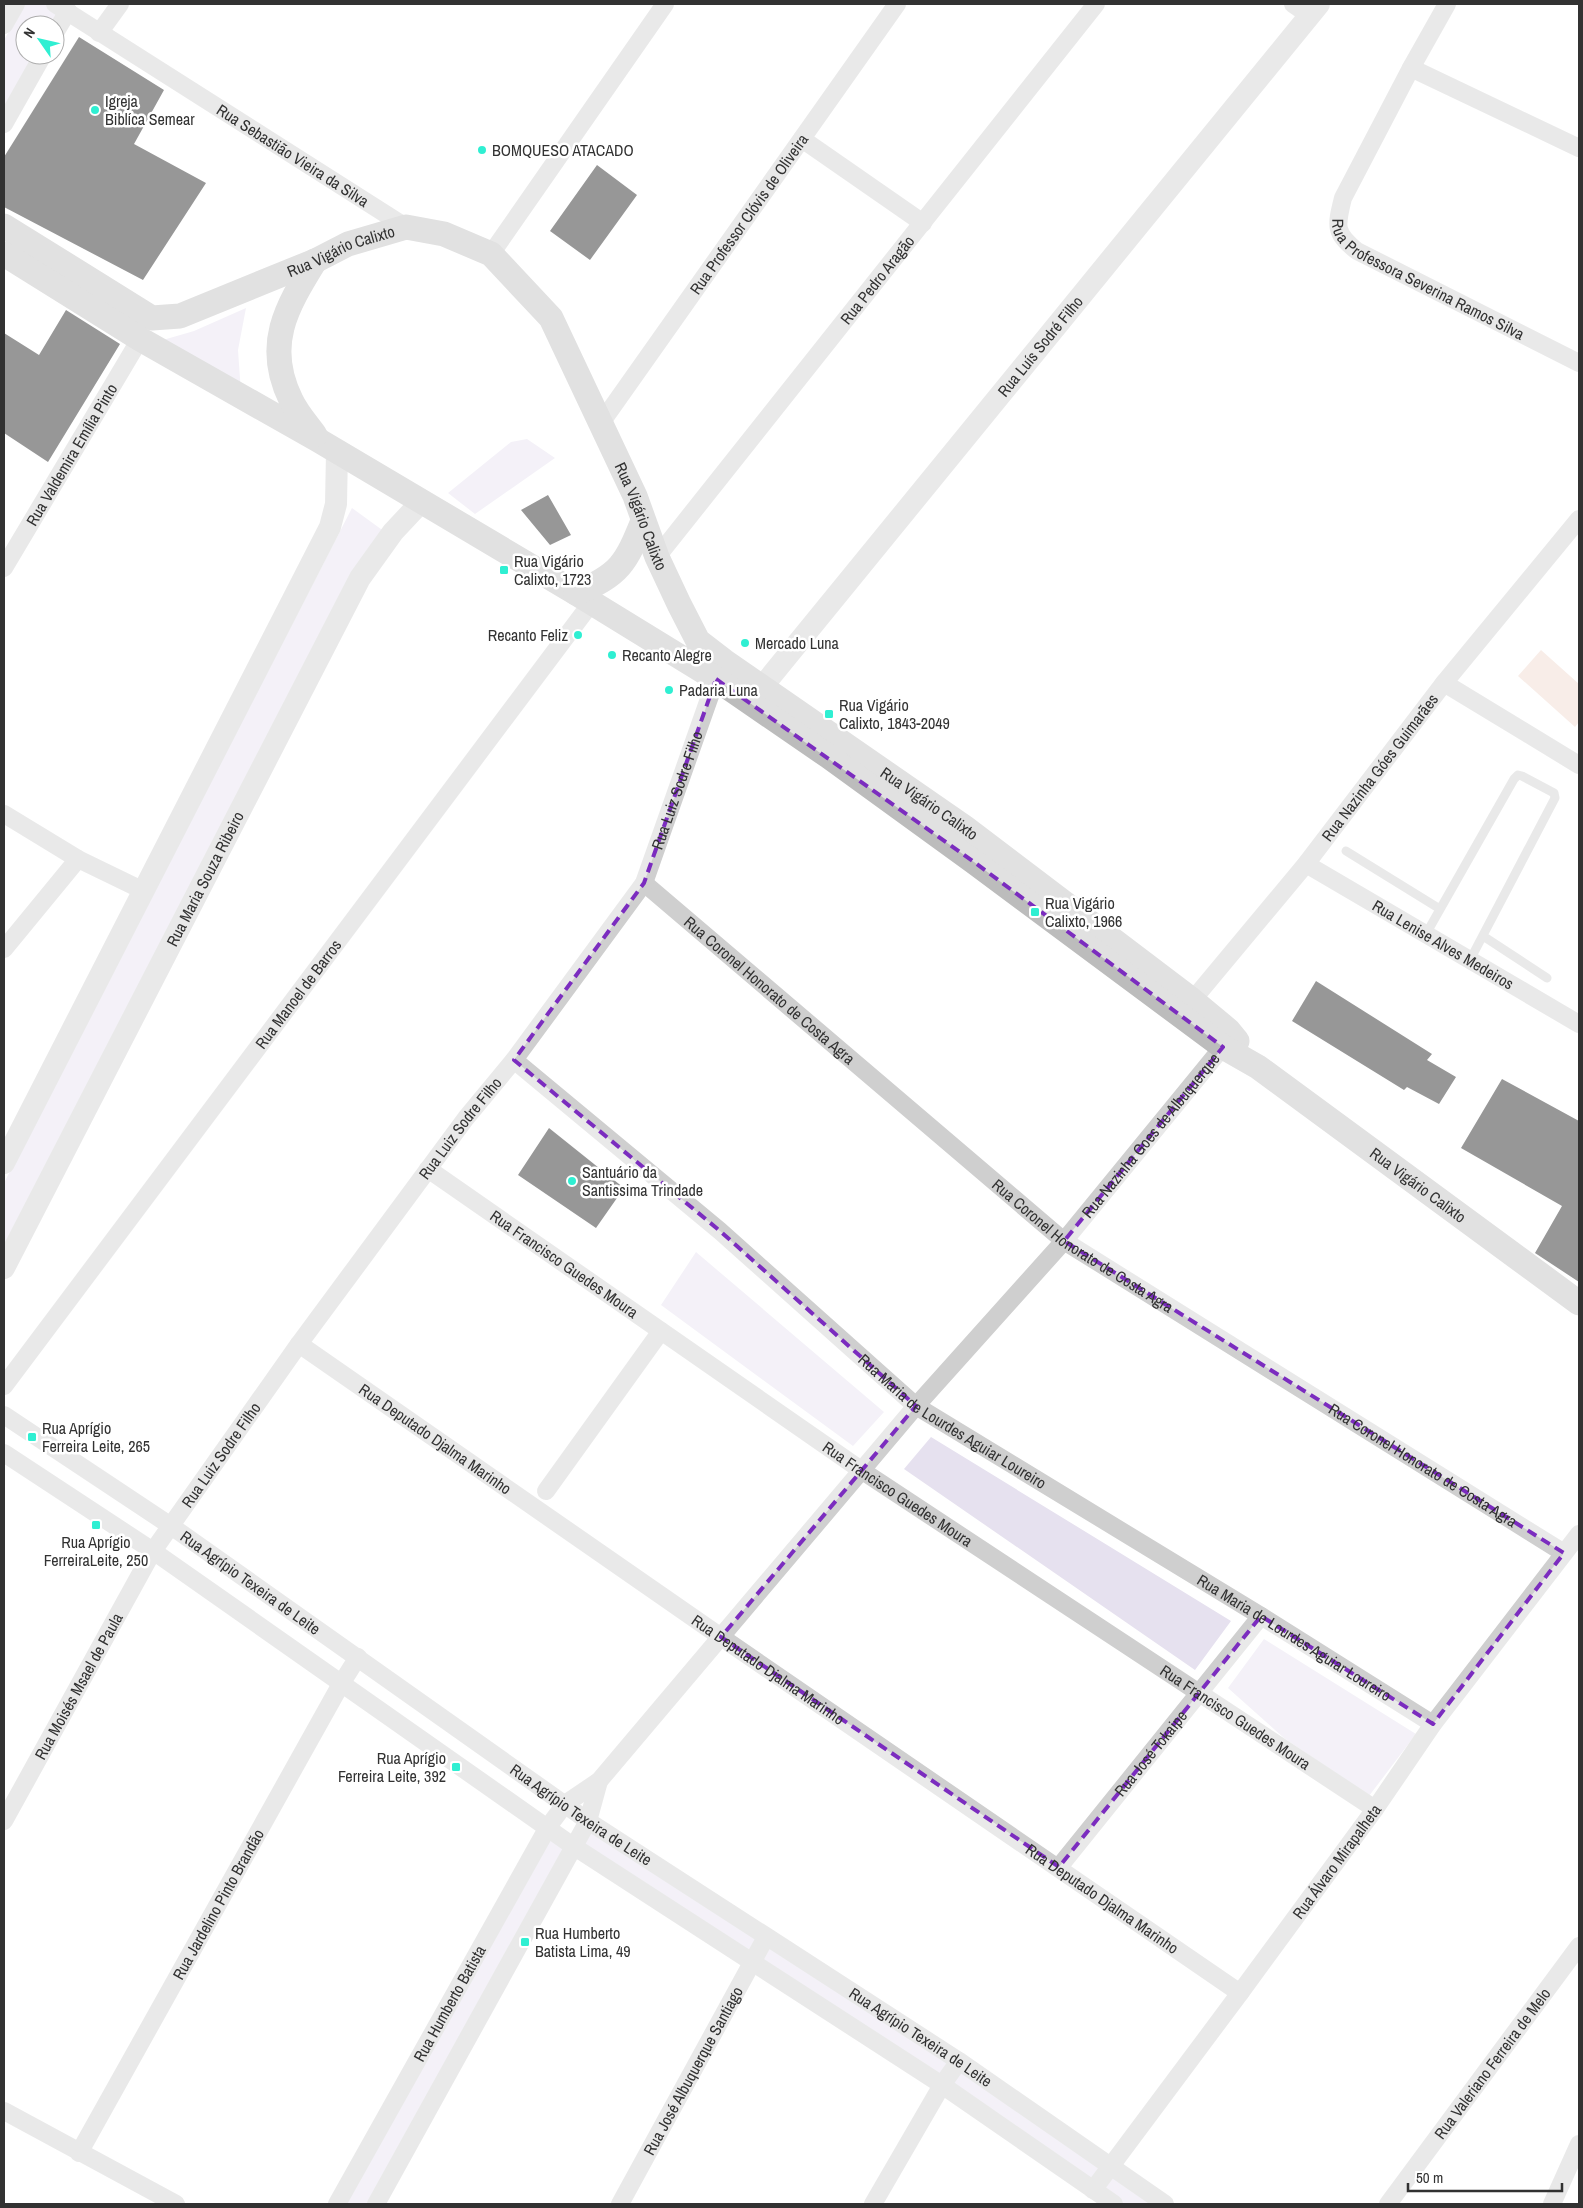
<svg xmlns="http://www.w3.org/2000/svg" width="1583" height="2208" font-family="'Archivo Narrow',sans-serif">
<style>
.green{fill:#e6e1ef}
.water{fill:#efd7cc}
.building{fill:#191919}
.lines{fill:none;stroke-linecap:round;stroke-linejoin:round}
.service{stroke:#cfcfcf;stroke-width:9}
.minor{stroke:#cfcfcf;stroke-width:18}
.tertiary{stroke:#cfcfcf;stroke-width:22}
.secondary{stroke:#bcbcbc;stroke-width:25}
.marked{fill:none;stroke:#7b2cbf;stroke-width:4;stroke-dasharray:10 6;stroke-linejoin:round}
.poi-dot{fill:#2fefd2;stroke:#fff;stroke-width:2}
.labels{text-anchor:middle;stroke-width:5;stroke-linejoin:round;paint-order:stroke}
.poi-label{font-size:16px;fill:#323232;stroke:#fff;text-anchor:start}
.street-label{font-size:16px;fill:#323232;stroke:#fff}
</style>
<rect width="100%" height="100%" fill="#fff"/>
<path class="green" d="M25 4H44L61 13 55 25H25V55H37L4 113V40Z
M246 308 238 350 241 392 156 342 194 331Z
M527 439 555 458 475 514 448 493 511 442Z
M352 508 385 532 4 1251V1183Z
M696 1252 884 1412 853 1446 661 1305Z
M931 1437 1231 1621 1195 1670 904 1469Z
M1264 1639 1416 1734 1369 1796 1284 1738 1228 1688Z
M592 1828 757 1937 750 1955 582 1844Z
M548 1839 566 1849 370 2204H345Z
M766 1945 953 2062 942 2078 759 1959Z
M961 2070 1103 2164 1091 2182 949 2084Z
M1112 2174 1155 2204H1121L1100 2189Z"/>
<path class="water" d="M1541 650 1579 684V722L1575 727 1518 676Z"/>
<path class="building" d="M79 37 164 90 134 144 206 183 143 280 4 207V157Z
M597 165 637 195 590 260 550 231Z
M66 310 120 344 48 462 4 433V333L39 355Z
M548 495 571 535 550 545 521 510Z
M1316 981 1432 1054 1427 1060 1456 1077 1439 1104 1407 1087 1404 1090 1292 1021Z
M1502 1079 1579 1121V1282L1535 1253 1562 1206 1461 1148Z
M549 1128 624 1188 596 1228 518 1175Z"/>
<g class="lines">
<path class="service" d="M1346 851 1440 909
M1426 934 1514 779 1518 775 1522 776 1554 793 1555 798 1470 960
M1483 936 1547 978"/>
<g class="minor">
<path id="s1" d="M55 4 406 227"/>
<path d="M1293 4 1309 15"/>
<path id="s2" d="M1447 4 1411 68 1343 198C1336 226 1334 233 1357 251L1579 363"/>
<path d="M4 25 16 4"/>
<path d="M55 33 68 11"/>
<path d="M99 33 120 4"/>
<path d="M1411 68 1579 148"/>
<path d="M4 124 43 55"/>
<path d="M802 139 923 223"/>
<path d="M491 254 665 4"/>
<path id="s3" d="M601 423 897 4"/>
<path id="s4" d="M657 557 1096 4"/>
<path id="s5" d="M4 568 140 339"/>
<path d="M1444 683 1579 765"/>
<path d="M4 814 78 859 144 891"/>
<path id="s6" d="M1306 864 1579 1024"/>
<path id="s7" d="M644 883 1064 1241 1564 1553"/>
<path d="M4 949 78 859"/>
<path id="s8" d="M1186 1008 1306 864 1444 683 1579 519"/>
<path id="s9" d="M514 1060 720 1231 916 1406 1261 1616 1433 1724"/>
<path id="s10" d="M428 1169 861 1470 1375 1809"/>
<path id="s11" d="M299 1344 721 1637 1240 1993"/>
<path id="s12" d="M4 1386 592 602"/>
<path id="s13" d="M4 1415 171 1526 588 1821 959 2061 1165 2204"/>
<path d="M4 1453 153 1551 573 1846 942 2085 1114 2204"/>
<path d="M546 1491 661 1331"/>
<path id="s14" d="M4 1821 153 1551 299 1344 466 1118 514 1060 644 883 716 679"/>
<path id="s15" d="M1059 1867 1261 1616"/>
<path d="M4 2111 176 2204"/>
<path id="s16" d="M79 2153 341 1684 358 1657"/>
<path id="s17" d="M1093 2190 1240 1993 1375 1809 1433 1724 1579 1534"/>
<path id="s18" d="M337 2204 548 1827 565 1804 599 1781 916 1406 1064 1241 1230 1038"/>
<path d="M376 2204 588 1821 599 1781"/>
<path id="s19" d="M620 2204 766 1937"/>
<path d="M873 2204 942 2085 959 2061"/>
<path id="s20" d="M1388 2204 1579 1946"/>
<path d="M1552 2204 1579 2144"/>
</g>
<g class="tertiary">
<path id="s21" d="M762 687 1319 4"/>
<path d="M4 1163 330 527 336 504 337 452"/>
<path id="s22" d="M4 1268 360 578 393 532 422 501"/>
</g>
<g class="secondary">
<path id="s23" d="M4 226 152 318 180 316 315 261 348 244 406 227 444 234 491 254 551 318 635 496 657 557 679 604 698 641 724 661 964 827 1192 1000 1228 1030 1237 1041"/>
<path id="s24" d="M4 254 140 339 318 440 576 593 716 679 828 756 974 862 1223 1047 1258 1067 1579 1303"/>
<path d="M315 435C307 424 297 413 291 400 264 345 286 308 315 261"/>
<path d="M576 593C620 575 626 563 643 521"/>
</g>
</g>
<path d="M0 0H1583V2208H0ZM716 679 974 862 1223 1047 1064 1241 1564 1553 1433 1724 1261 1616 1059 1867 721 1637 916 1406 720 1231 514 1060 644 883Z" fill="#fff" fill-opacity=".55" fill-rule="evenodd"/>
<path class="marked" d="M716 679 974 862 1223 1047 1064 1241 1564 1553 1433 1724 1261 1616 1059 1867 721 1637 916 1406 720 1231 514 1060 644 883Z"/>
<g class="poi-dot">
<circle cx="95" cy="110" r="5"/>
<circle cx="482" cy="150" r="5"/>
<rect x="499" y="565" width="10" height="10" rx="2.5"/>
<circle cx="578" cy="635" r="5"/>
<circle cx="745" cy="643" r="5"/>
<circle cx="612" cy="655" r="5"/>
<circle cx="669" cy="690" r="5"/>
<rect x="824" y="709" width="10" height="10" rx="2.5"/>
<rect x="1030" y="907" width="10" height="10" rx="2.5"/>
<circle cx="572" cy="1181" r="5"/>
<rect x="27" y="1432" width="10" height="10" rx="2.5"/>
<rect x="91" y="1520" width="10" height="10" rx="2.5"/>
<rect x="451" y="1762" width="10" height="10" rx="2.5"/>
<rect x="520" y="1937" width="10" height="10" rx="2.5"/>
</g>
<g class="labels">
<g class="poi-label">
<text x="105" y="107">Igreja<tspan x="105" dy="18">Biblíca Semear</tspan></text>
<text x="492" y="156">BOMQUESO ATACADO</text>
<text x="514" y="567">Rua Vigário<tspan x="514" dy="18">Calixto, 1723</tspan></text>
<text x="568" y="641" text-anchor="end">Recanto Feliz</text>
<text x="755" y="649">Mercado Luna</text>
<text x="622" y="661">Recanto Alegre</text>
<text x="679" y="696">Padaria Luna</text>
<text x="839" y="711">Rua Vigário<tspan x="839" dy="18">Calixto, 1843-2049</tspan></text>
<text x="1045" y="909">Rua Vigário<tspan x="1045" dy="18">Calixto, 1966</tspan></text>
<text x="582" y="1178">Santuário da<tspan x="582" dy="18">Santissima Trindade</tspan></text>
<text x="42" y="1434">Rua Aprígio<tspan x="42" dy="18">Ferreira Leite, 265</tspan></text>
<text x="96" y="1548" text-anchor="middle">Rua Aprígio<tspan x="96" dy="18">FerreiraLeite, 250</tspan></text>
<text x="446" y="1764" text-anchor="end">Rua Aprígio<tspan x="446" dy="18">Ferreira Leite, 392</tspan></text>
<text x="535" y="1939">Rua Humberto<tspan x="535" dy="18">Batista Lima, 49</tspan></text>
</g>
<g class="street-label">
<text dy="6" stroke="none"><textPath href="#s1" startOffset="282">Rua Sebastião Vieira da Silva</textPath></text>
<text dy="6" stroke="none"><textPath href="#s3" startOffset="256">Rua Professor Clóvis de Oliveira</textPath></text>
<text dy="6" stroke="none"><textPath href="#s23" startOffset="376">Rua Vigário Calixto</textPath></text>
<text dy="6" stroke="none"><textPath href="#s2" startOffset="354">Rua Professora Severina Ramos Silva</textPath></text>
<text dy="6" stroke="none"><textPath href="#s4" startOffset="354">Rua Pedro Aragão</textPath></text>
<text dy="6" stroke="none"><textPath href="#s21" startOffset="440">Rua Luís Sodré Filho</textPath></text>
<text dy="6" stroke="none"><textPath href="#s5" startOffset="132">Rua Valdemira Emília Pinto</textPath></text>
<text dy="6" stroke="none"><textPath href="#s23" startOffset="841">Rua Vigário Calixto</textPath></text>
<text dy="6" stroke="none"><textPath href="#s8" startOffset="309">Rua Nazinha Góes Guimarães</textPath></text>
<text dy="6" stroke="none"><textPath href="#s14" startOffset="1236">Rua Luiz Sodre Filho</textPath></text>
<text dy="6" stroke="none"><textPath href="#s23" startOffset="1261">Rua Vigário Calixto</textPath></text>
<text dy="6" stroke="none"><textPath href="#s22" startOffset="438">Rua Maria Souza Ribeiro</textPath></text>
<text dy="6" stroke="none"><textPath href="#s6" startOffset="159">Rua Lenise Alves Medeiros</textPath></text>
<text dy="6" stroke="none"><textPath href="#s7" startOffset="165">Rua Coronel Honorato de Costa Agra</textPath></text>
<text dy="6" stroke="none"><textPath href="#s12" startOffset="490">Rua Manoel de Barros</textPath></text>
<text dy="6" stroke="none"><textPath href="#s14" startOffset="831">Rua Luiz Sodre Filho</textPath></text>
<text dy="6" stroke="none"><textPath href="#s18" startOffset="1351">Rua Nazinha Goes de Albuquerque</textPath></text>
<text dy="6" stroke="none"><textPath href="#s24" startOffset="1695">Rua Vigário Calixto</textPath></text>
<text dy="6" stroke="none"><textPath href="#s7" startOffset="570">Rua Coronel Honorato de Costa Agra</textPath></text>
<text dy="6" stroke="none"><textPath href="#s10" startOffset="166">Rua Francisco Guedes Moura</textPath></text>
<text dy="6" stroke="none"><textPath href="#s9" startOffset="569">Rua Maria de Lourdes Aguiar Loureiro</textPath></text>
<text dy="6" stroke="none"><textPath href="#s11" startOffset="166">Rua Deputado Djalma Marinho</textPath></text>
<text dy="6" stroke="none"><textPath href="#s14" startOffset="426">Rua Luiz Sodre Filho</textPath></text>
<text dy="6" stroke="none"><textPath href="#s7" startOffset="975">Rua Coronel Honorato de Costa Agra</textPath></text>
<text dy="6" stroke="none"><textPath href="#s10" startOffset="571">Rua Francisco Guedes Moura</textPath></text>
<text dy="6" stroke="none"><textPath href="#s13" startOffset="298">Rua Agrípio Texeira de Leite</textPath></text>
<text dy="6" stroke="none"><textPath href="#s9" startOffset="974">Rua Maria de Lourdes Aguiar Loureiro</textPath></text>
<text dy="6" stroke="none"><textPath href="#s11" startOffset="571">Rua Deputado Djalma Marinho</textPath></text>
<text dy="6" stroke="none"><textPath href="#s14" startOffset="154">Rua Moisés Msael de Paula</textPath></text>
<text dy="6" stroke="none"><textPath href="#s10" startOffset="976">Rua Francisco Guedes Moura</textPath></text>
<text dy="6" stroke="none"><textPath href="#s15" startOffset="146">Rua José Tokaipe</textPath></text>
<text dy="6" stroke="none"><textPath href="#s13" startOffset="702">Rua Agrípio Texeira de Leite</textPath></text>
<text dy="6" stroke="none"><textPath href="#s17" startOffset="409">Rua Álvaro Mirapalheta</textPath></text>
<text dy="6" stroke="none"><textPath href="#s11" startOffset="976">Rua Deputado Djalma Marinho</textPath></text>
<text dy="6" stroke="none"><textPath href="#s16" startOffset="285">Rua Jardelino Pinto Brandão</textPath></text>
<text dy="6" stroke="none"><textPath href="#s18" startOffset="230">Rua Humberto Batista</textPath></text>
<text dy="6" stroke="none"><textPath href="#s13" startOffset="1108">Rua Agrípio Texeira de Leite</textPath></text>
<text dy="6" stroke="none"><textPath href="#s20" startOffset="175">Rua Valeriano Ferreira de Melo</textPath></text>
<text dy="6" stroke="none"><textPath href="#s19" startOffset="152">Rua José Albuquerque Santiago</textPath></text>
</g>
</g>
<rect width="1583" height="2208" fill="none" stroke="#323232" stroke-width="10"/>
<g transform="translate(40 40) rotate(304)"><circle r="24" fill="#ffffff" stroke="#adadad"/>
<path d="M0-4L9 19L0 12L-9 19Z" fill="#2fefd2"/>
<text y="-8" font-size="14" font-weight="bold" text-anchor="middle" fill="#323232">N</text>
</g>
<path d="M1408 2183v8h154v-8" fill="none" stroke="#323232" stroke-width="2.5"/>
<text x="1416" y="2183" font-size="15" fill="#323232" stroke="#ffffff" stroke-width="4" paint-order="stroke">50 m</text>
</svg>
